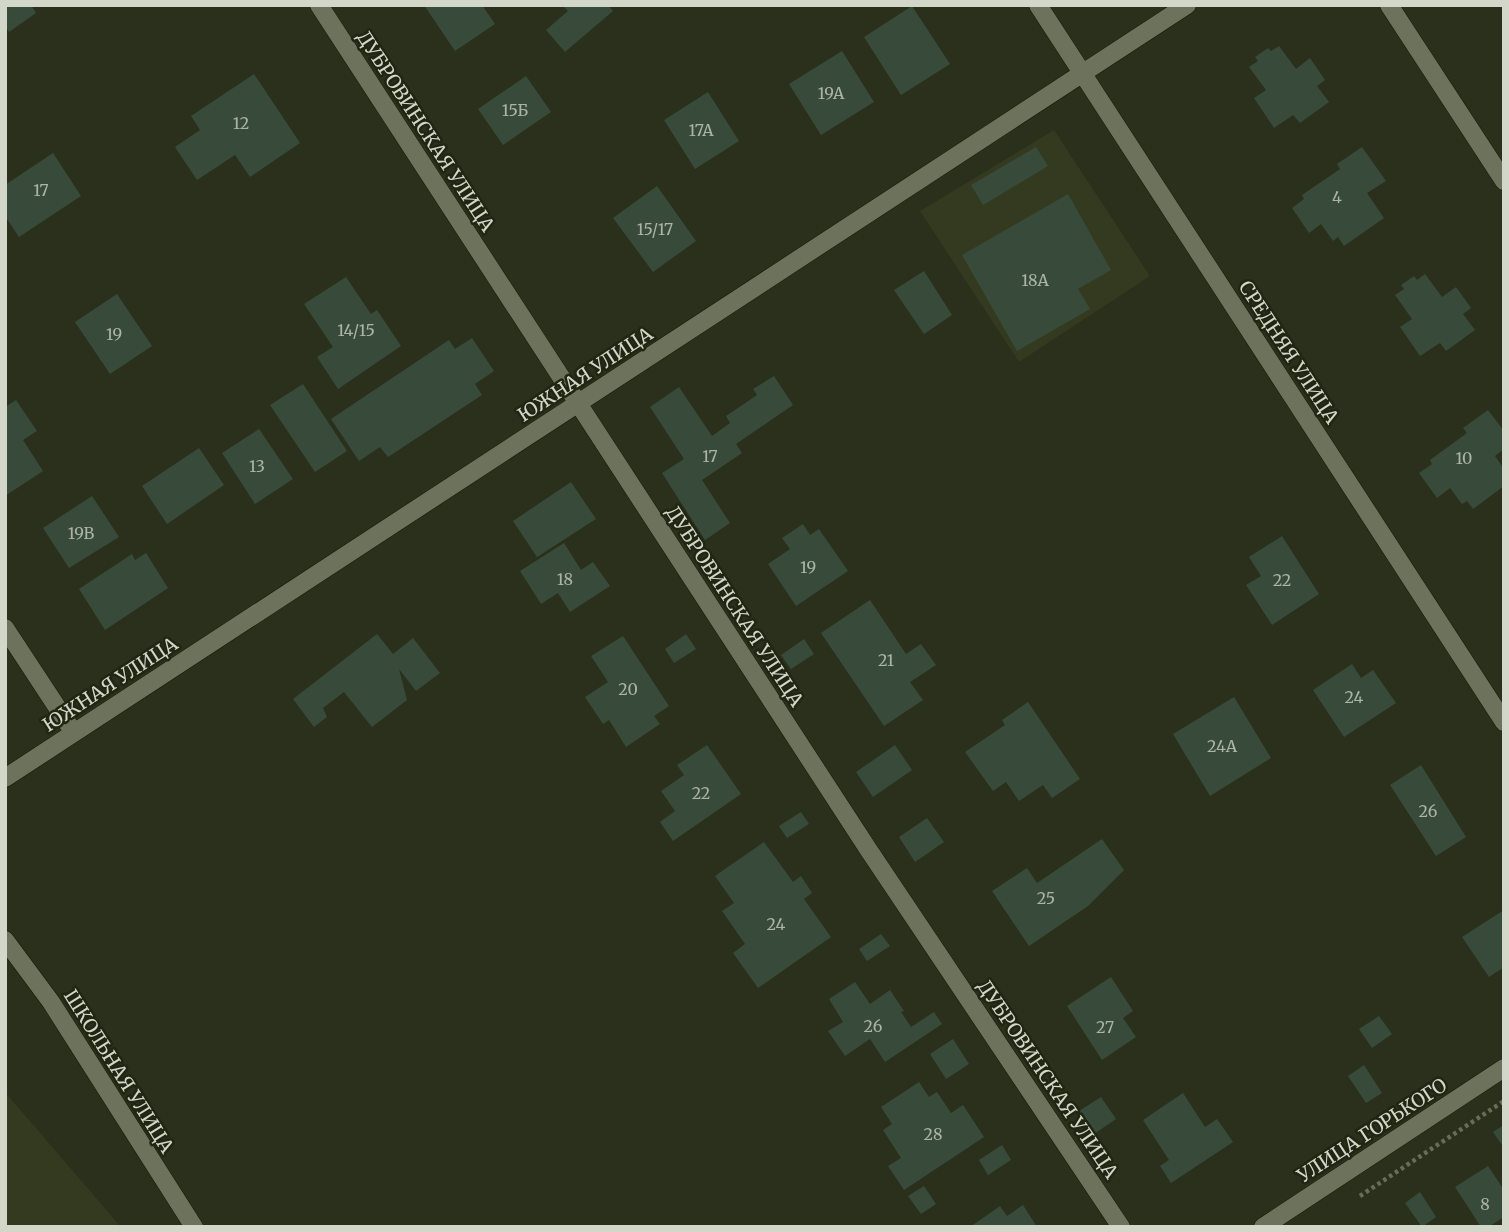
<svg xmlns="http://www.w3.org/2000/svg" width="1509" height="1232" font-family="Merriweather,serif">
<style>
.built{fill:#333a1f}
.building{fill:#384b3a}
.lines{fill:none;stroke-linecap:round;stroke-linejoin:round}
.minor-casing{stroke:#131805;stroke-width:19}
.path{stroke:#676d5b;stroke-width:4.5;stroke-dasharray:3.5 3.5;stroke-linecap:butt}
.minor{stroke:#6c725b;stroke-width:18}
.labels{text-anchor:middle;stroke-width:5;stroke-linejoin:round;paint-order:stroke}
.number-label{font-size:16px;fill:#acb4a6}
.street-label{font-size:19px;fill:#d3d7ca;stroke:#212612}
</style>
<rect width="100%" height="100%" fill="#2a301b"/>
<path class="built" d="M1054 130 1150 276 1019 362 920 211Z
M5 1092 121 1227H5Z"/>
<path class="building" d="M5 5H31L36 13 9 32 5 26Z
M424 5H482L495 24 455 51Z
M562 5H608L613 11 565 52 546 30 568 11Z
M912 6 950 64 901 95 864 37Z
M1279 46 1296 69 1310 58 1325 80 1317 86 1329 102 1300 123 1293 115 1274 128 1254 98 1266 90 1249 67 1258 61 1255 57 1268 48 1271 51Z
M842 51 874 102 821 135 789 84Z
M254 74 300 143 250 177 235 155 197 180 175 147 200 130 191 116Z
M526 76 551 112 503 145 478 109Z
M708 92 739 141 695 169 664 120Z
M1036 147 1048 166 983 205 971 185Z
M1362 147 1386 181 1367 193 1384 218 1344 246 1338 237 1333 241 1321 224 1309 233 1292 208 1304 199 1302 195 1340 169 1337 164Z
M53 153 81 196 19 237 5 216V185Z
M657 186 696 241 653 272 613 218Z
M1068 194 1111 270 1078 289 1090 309 1017 351 962 255Z
M924 271 952 315 924 334 894 290Z
M1425 274 1442 297 1456 287 1471 308 1463 314 1475 330 1446 351 1440 343 1420 356 1400 327 1412 319 1395 295 1404 289 1401 285 1414 276 1417 280Z
M346 277 371 314 377 310 401 346 338 389 317 357 333 347 304 304Z
M117 294 152 346 110 374 75 322Z
M472 338 494 371 475 384 482 395 388 457 380 447 359 461 331 419 449 340 455 349Z
M774 376 793 405 736 444 742 453 702 480 730 523 705 540 662 473 684 459 650 407 679 387 712 436 730 423 726 416 757 395 753 389Z
M303 384 347 451 315 472 270 405Z
M16 400 37 431 23 440 43 471 5 496V407Z
M1488 410 1504 431V449L1495 456 1504 469V486L1473 509 1467 501 1462 504 1450 488 1437 498 1419 473 1432 464 1430 460 1467 433 1463 428Z
M259 429 293 479 255 504 222 453Z
M199 448 224 485 167 524 142 486Z
M571 482 596 519 537 557 513 521Z
M92 496 119 537 69 568 43 528Z
M803 524 810 535 819 529 848 571 796 606 768 564 790 549 782 538Z
M1282 536 1319 594 1272 625 1246 585 1261 576 1249 557Z
M564 543 581 570 593 562 610 586 570 612 558 593 541 604 520 571Z
M146 553 168 588 105 630 79 589 132 554 135 560Z
M870 600 906 654 921 644 936 665 910 682 923 700 884 726 821 633Z
M377 634 393 654 413 638 440 673 416 691 399 669 407 700 372 727 344 692 323 708 327 717 314 727 293 699Z
M686 634 696 649 674 663 665 649Z
M623 636 669 706 654 716 660 724 626 747 609 720 603 724 585 697 608 682 591 656Z
M804 639 814 654 791 669 781 655Z
M1352 664 1361 678 1373 670 1396 703 1344 737 1313 690Z
M1234 697 1271 758 1210 796 1173 734Z
M1028 702 1080 779 1052 798 1043 785 1019 801 1006 782 993 791 965 752 1005 725 1002 720Z
M707 745 741 794 673 841 660 822 675 811 661 791 684 775 677 765Z
M895 745 912 770 873 797 856 772Z
M1421 765 1466 837 1436 856 1390 785Z
M801 812 809 824 787 838 779 826Z
M927 818 944 842 915 862 899 837Z
M1102 839 1124 870 1088 906 1029 946 992 891 1027 868 1037 883Z
M764 842 793 882 801 876 812 893 804 899 831 937 758 988 733 953 745 944 722 911 734 903 715 876Z
M1504 910V967L1489 977 1462 937Z
M881 934 890 946 867 961 859 949Z
M1111 977 1133 1011 1123 1018 1136 1037 1102 1060 1067 1006Z
M855 982 870 1004 890 990 904 1011 901 1012 911 1027 934 1012 942 1024 885 1062 870 1039 845 1056 828 1031 843 1022 829 999Z
M1379 1016 1392 1034 1372 1048 1359 1029Z
M953 1039 969 1064 946 1079 930 1054Z
M1364 1065 1382 1093 1366 1103 1348 1076Z
M919 1082 929 1097 937 1092 951 1113 963 1105 984 1137 904 1190 888 1166 901 1158 883 1130 892 1124 881 1107Z
M1183 1093 1205 1127 1217 1119 1233 1142 1171 1183 1160 1166 1169 1160 1143 1120Z
M1101 1097 1116 1119 1094 1134 1079 1111Z
M1504 1125V1148L1493 1132Z
M1002 1145 1011 1160 988 1175 979 1160Z
M1488 1166 1504 1190V1217L1488 1227H1481L1455 1187Z
M924 1186 936 1204 921 1214 908 1196Z
M1420 1192 1436 1217 1422 1227 1405 1203Z
M1023 1205 1037 1227H970L1000 1206 1007 1216Z"/>
<g class="lines">
<defs>
<path id="minor" d="M319 5 868 849 1121 1227
M1038 5 1504 722
M1389 5 1504 181
M5 628 74 733
M5 778 1187 5
M5 940 51 1002 194 1227
M1263 1227 1504 1068"/>
</defs>
<use href="#minor" class="minor-casing"/>
<path class="path" d="M1360 1196 1504 1101"/>
<use href="#minor" class="minor"/>
</g>
<g class="labels">
<g class="number-label">
<text x="831" y="99">19А</text>
<text x="515" y="116">15Б</text>
<text x="241" y="129">12</text>
<text x="701" y="136">17А</text>
<text x="41" y="196">17</text>
<text x="1337" y="203">4</text>
<text x="655" y="235">15/17</text>
<text x="1035" y="286">18А</text>
<text x="356" y="336">14/15</text>
<text x="114" y="340">19</text>
<text x="710" y="462">17</text>
<text x="1464" y="464">10</text>
<text x="257" y="472">13</text>
<text x="81" y="539">19В</text>
<text x="808" y="573">19</text>
<text x="565" y="585">18</text>
<text x="1282" y="586">22</text>
<text x="886" y="666">21</text>
<text x="628" y="695">20</text>
<text x="1354" y="703">24</text>
<text x="1222" y="752">24А</text>
<text x="701" y="799">22</text>
<text x="1428" y="817">26</text>
<text x="1046" y="904">25</text>
<text x="776" y="930">24</text>
<text x="873" y="1032">26</text>
<text x="1105" y="1033">27</text>
<text x="933" y="1140">28</text>
<text x="1485" y="1210">8</text>
</g>
<g class="street-label">
<text transform="translate(426 131) rotate(57)" y="7">ДУБРОВИНСКАЯ УЛИЦА</text>
<text transform="translate(1289 352) rotate(57)" y="7">СРЕДНЯЯ УЛИЦА</text>
<text transform="translate(585 374) rotate(-33)" y="7">ЮЖНАЯ УЛИЦА</text>
<text transform="translate(735 606) rotate(57)" y="7">ДУБРОВИНСКАЯ УЛИЦА</text>
<text transform="translate(110 684) rotate(-33)" y="7">ЮЖНАЯ УЛИЦА</text>
<text transform="translate(119 1071) rotate(58)" y="7">ШКОЛЬНАЯ УЛИЦА</text>
<text transform="translate(1048 1079) rotate(56)" y="7">ДУБРОВИНСКАЯ УЛИЦА</text>
<text transform="translate(1372 1130) rotate(-33)" y="7">УЛИЦА ГОРЬКОГО</text>
</g>
</g>
<rect width="1509" height="1232" fill="none" stroke="#d3d7ca" stroke-width="14"/>
</svg>
